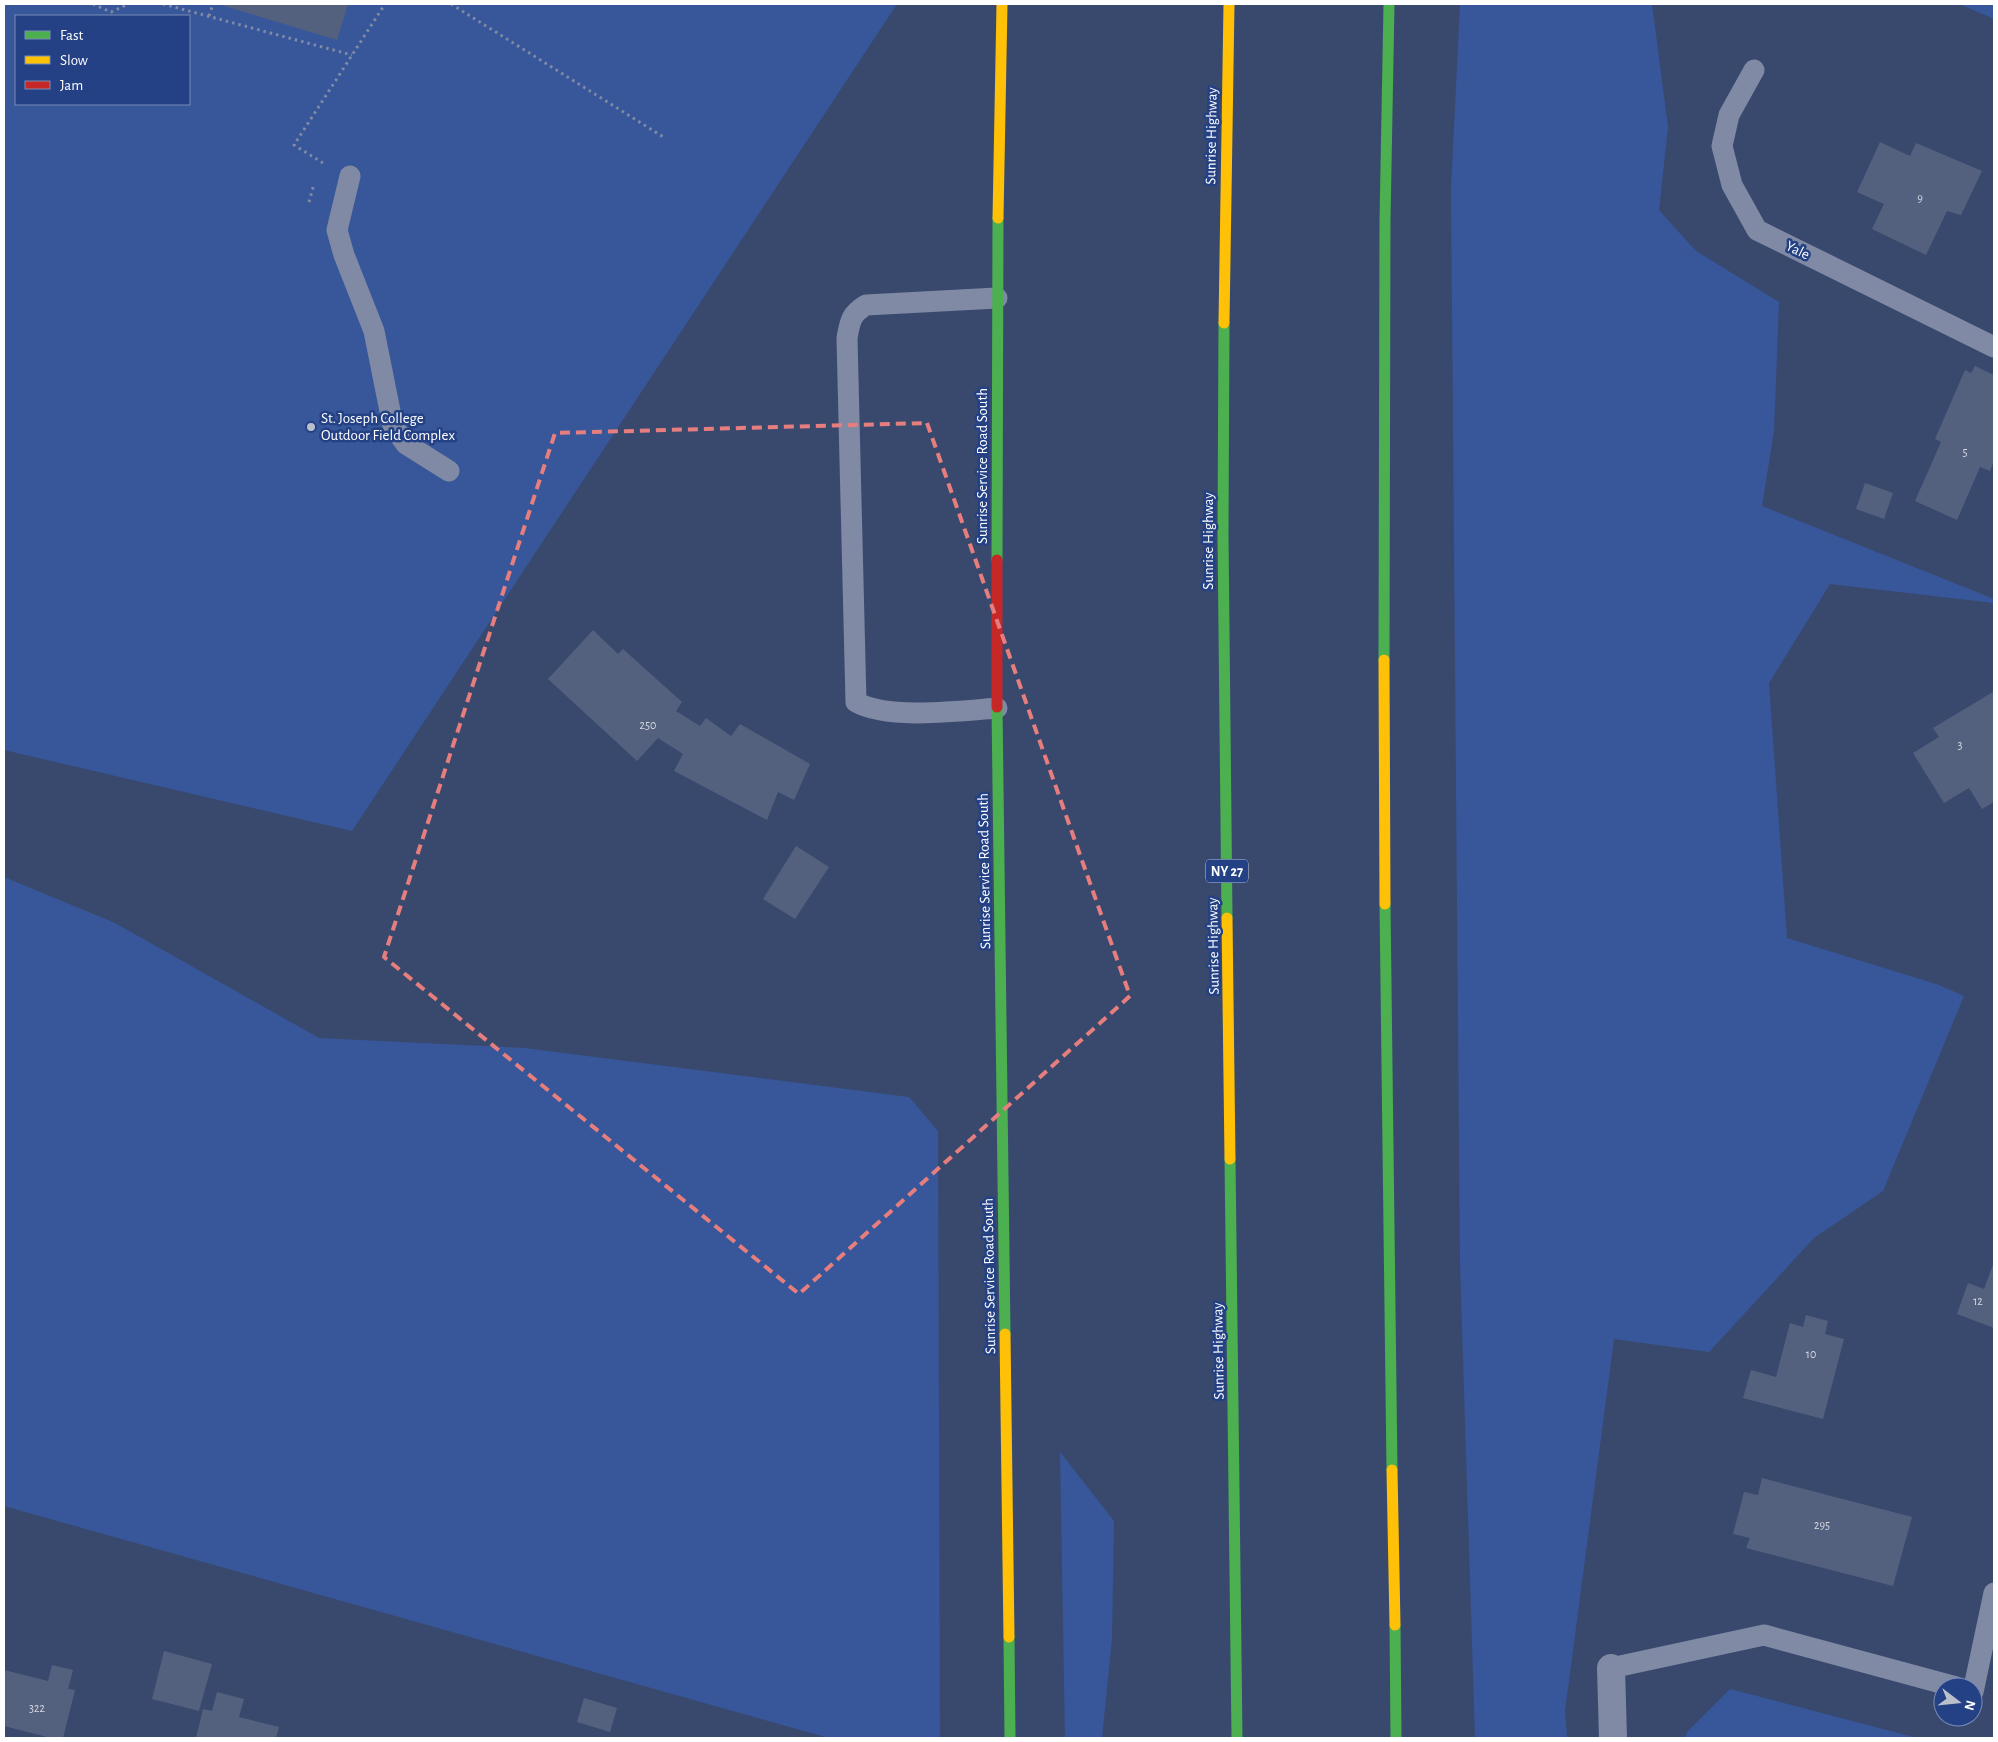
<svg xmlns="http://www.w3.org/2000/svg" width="1998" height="1742" font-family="'Alegreya Sans',sans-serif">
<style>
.green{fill:#37579a;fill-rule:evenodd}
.building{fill:#54617e}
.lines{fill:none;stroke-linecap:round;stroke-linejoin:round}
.path{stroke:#808aa4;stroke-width:3;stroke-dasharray:2.5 4;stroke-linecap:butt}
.lane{stroke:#808aa4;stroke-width:21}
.street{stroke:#808aa4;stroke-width:28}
.fast{stroke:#4caf50;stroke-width:11}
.slow{stroke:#ffc107;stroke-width:11}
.jam{stroke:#c62828;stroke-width:11}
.marked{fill:none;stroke:#e67e7e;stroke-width:4;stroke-dasharray:10 6;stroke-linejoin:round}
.poi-dot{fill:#babfcc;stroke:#234184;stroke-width:2}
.labels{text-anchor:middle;stroke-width:5;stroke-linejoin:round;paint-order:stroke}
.number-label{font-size:12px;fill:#d4d8df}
.shield{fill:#234184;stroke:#bdc6da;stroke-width:1}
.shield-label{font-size:14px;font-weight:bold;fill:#fff}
.street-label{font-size:15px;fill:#fff;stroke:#234184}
.poi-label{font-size:15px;fill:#fff;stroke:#234184;text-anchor:start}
</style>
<rect width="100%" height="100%" fill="#39496e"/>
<path class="green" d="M4 4H897L352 831 4 750ZM16 16H189V104H16Z
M1460 4H1652L1668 127 1659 210 1696 251 1779 302 1774 431 1762 506 1994 599V603L1830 584 1769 683 1787 938 1939 985 1964 996 1883 1191 1814 1238 1709 1352 1614 1339 1565 1711 1567 1738H1475L1460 1263 1451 189Z
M1959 4H1994V19Z
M4 877 115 923 319 1038 524 1048 909 1097 938 1131 940 1738H829L4 1506Z
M1060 1452 1114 1521 1112 1638 1102 1738H1065Z
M1730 1689 1917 1738H1685L1687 1732Z"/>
<path class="building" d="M222 4H348L337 40 221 5Z
M1880 142 1910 156 1916 143 1982 171 1961 215 1947 211 1926 255 1872 229 1884 204 1857 192Z
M1975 366 1994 375V461L1990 471 1980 467 1957 520 1915 501 1941 442 1935 439 1965 370 1971 373Z
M1865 483 1893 493 1884 519 1856 509Z
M593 630 618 654 623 649 682 702 676 711 700 726 706 718 731 736 740 724 810 764 794 800 778 792 767 820 674 771 683 754 658 738 637 761 548 679Z
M1993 692 1994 694V802L1982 809 1969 788 1944 803 1913 753 1939 737 1933 728Z
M796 846 829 867 795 919 763 899Z
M1994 1262V1328L1957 1314 1968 1283 1984 1289Z
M1806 1315 1828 1321 1825 1334 1844 1339 1823 1419 1743 1398 1751 1370 1776 1377 1790 1323 1803 1327Z
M1762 1478 1912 1517 1893 1586 1746 1548 1750 1538 1733 1534 1744 1492 1758 1495Z
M164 1651 212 1664 199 1711 152 1699Z
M52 1665 73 1670 68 1689 75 1690 63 1738H51L4 1726V1670L48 1681Z
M217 1692 244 1699 239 1717 279 1727 276 1738H196L203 1709 212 1711Z
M584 1698 617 1708 610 1732 577 1722Z"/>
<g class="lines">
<path class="path" d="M93 4 111 12 128 4
M163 4 352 55
M451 4 665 138
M209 16 213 4
M323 163 294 145 385 4
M309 202 314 184"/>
<path class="lane" d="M1754 70 1729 115 1722 146 1732 185 1757 230 1994 347
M350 176 337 230 344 255 374 331 393 426 406 444 449 471
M997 708C960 711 887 720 856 702L847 338C850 321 851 314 866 305L997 298
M1611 1668 1764 1635 1956 1687
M1973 1692 1994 1593"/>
<path class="street" d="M1611 1668 1613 1738"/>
<path class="fast" d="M1224 323 1223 535 1227 918
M997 560 998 218
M1384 660 1385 221 1389 4
M997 707 1005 1334
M1385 904 1392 1470
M1230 1159 1237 1738
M1395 1625 1396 1738
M1009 1637 1010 1738"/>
<path class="slow" d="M998 218 1002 4
M1224 323 1229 4
M1384 660 1385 904
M1227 918 1230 1159
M1005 1334 1009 1637
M1392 1470 1395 1625"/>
<path class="jam" d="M997 560V707"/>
</g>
<path class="marked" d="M927 423 1130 996 799 1294 384 957 555 433Z"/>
<circle class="poi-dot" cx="311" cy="427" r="5"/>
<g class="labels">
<g class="number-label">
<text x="1920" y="202">9</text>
<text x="1965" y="456">5</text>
<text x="648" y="729">250</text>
<text x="1960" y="749">3</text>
<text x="1978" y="1305">12</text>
<text x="1811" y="1358">10</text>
<text x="1822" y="1529">295</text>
<text x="37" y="1712">322</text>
</g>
<rect class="shield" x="1206" y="859.5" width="42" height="23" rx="4"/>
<g class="shield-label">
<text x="1227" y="876">NY 27</text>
</g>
<g class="street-label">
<text transform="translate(1211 136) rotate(-89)" y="5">Sunrise Highway</text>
<text transform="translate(1798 250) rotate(26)" y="5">Yale</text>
<text transform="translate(982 466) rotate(-90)" y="5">Sunrise Service Road South</text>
<text transform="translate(1208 541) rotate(-90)" y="5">Sunrise Highway</text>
<text transform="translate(984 871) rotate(-91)" y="5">Sunrise Service Road South</text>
<text transform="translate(1213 946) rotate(-91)" y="5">Sunrise Highway</text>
<text transform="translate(989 1276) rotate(-91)" y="5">Sunrise Service Road South</text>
<text transform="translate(1218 1351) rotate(-91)" y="5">Sunrise Highway</text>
</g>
<g class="poi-label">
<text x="321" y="423">St. Joseph College<tspan x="321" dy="17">Outdoor Field Complex</tspan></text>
</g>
</g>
<rect width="1998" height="1742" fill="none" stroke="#ffffff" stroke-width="10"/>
<rect x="15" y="15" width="175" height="90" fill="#234184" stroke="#7b8db5"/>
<rect x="25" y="31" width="25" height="8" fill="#4caf50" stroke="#7b8db5"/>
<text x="60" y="40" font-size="15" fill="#ffffff">Fast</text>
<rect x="25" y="56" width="25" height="8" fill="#ffc107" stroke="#7b8db5"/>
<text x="60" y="65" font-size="15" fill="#ffffff">Slow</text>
<rect x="25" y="81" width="25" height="8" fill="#c62828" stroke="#7b8db5"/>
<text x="60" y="90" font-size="15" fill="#ffffff">Jam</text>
<g transform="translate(1958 1702) rotate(106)"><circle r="24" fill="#234184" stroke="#7b8db5"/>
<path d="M0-4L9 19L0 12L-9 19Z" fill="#babfcc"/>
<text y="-8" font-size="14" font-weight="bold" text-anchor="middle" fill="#ffffff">N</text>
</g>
</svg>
